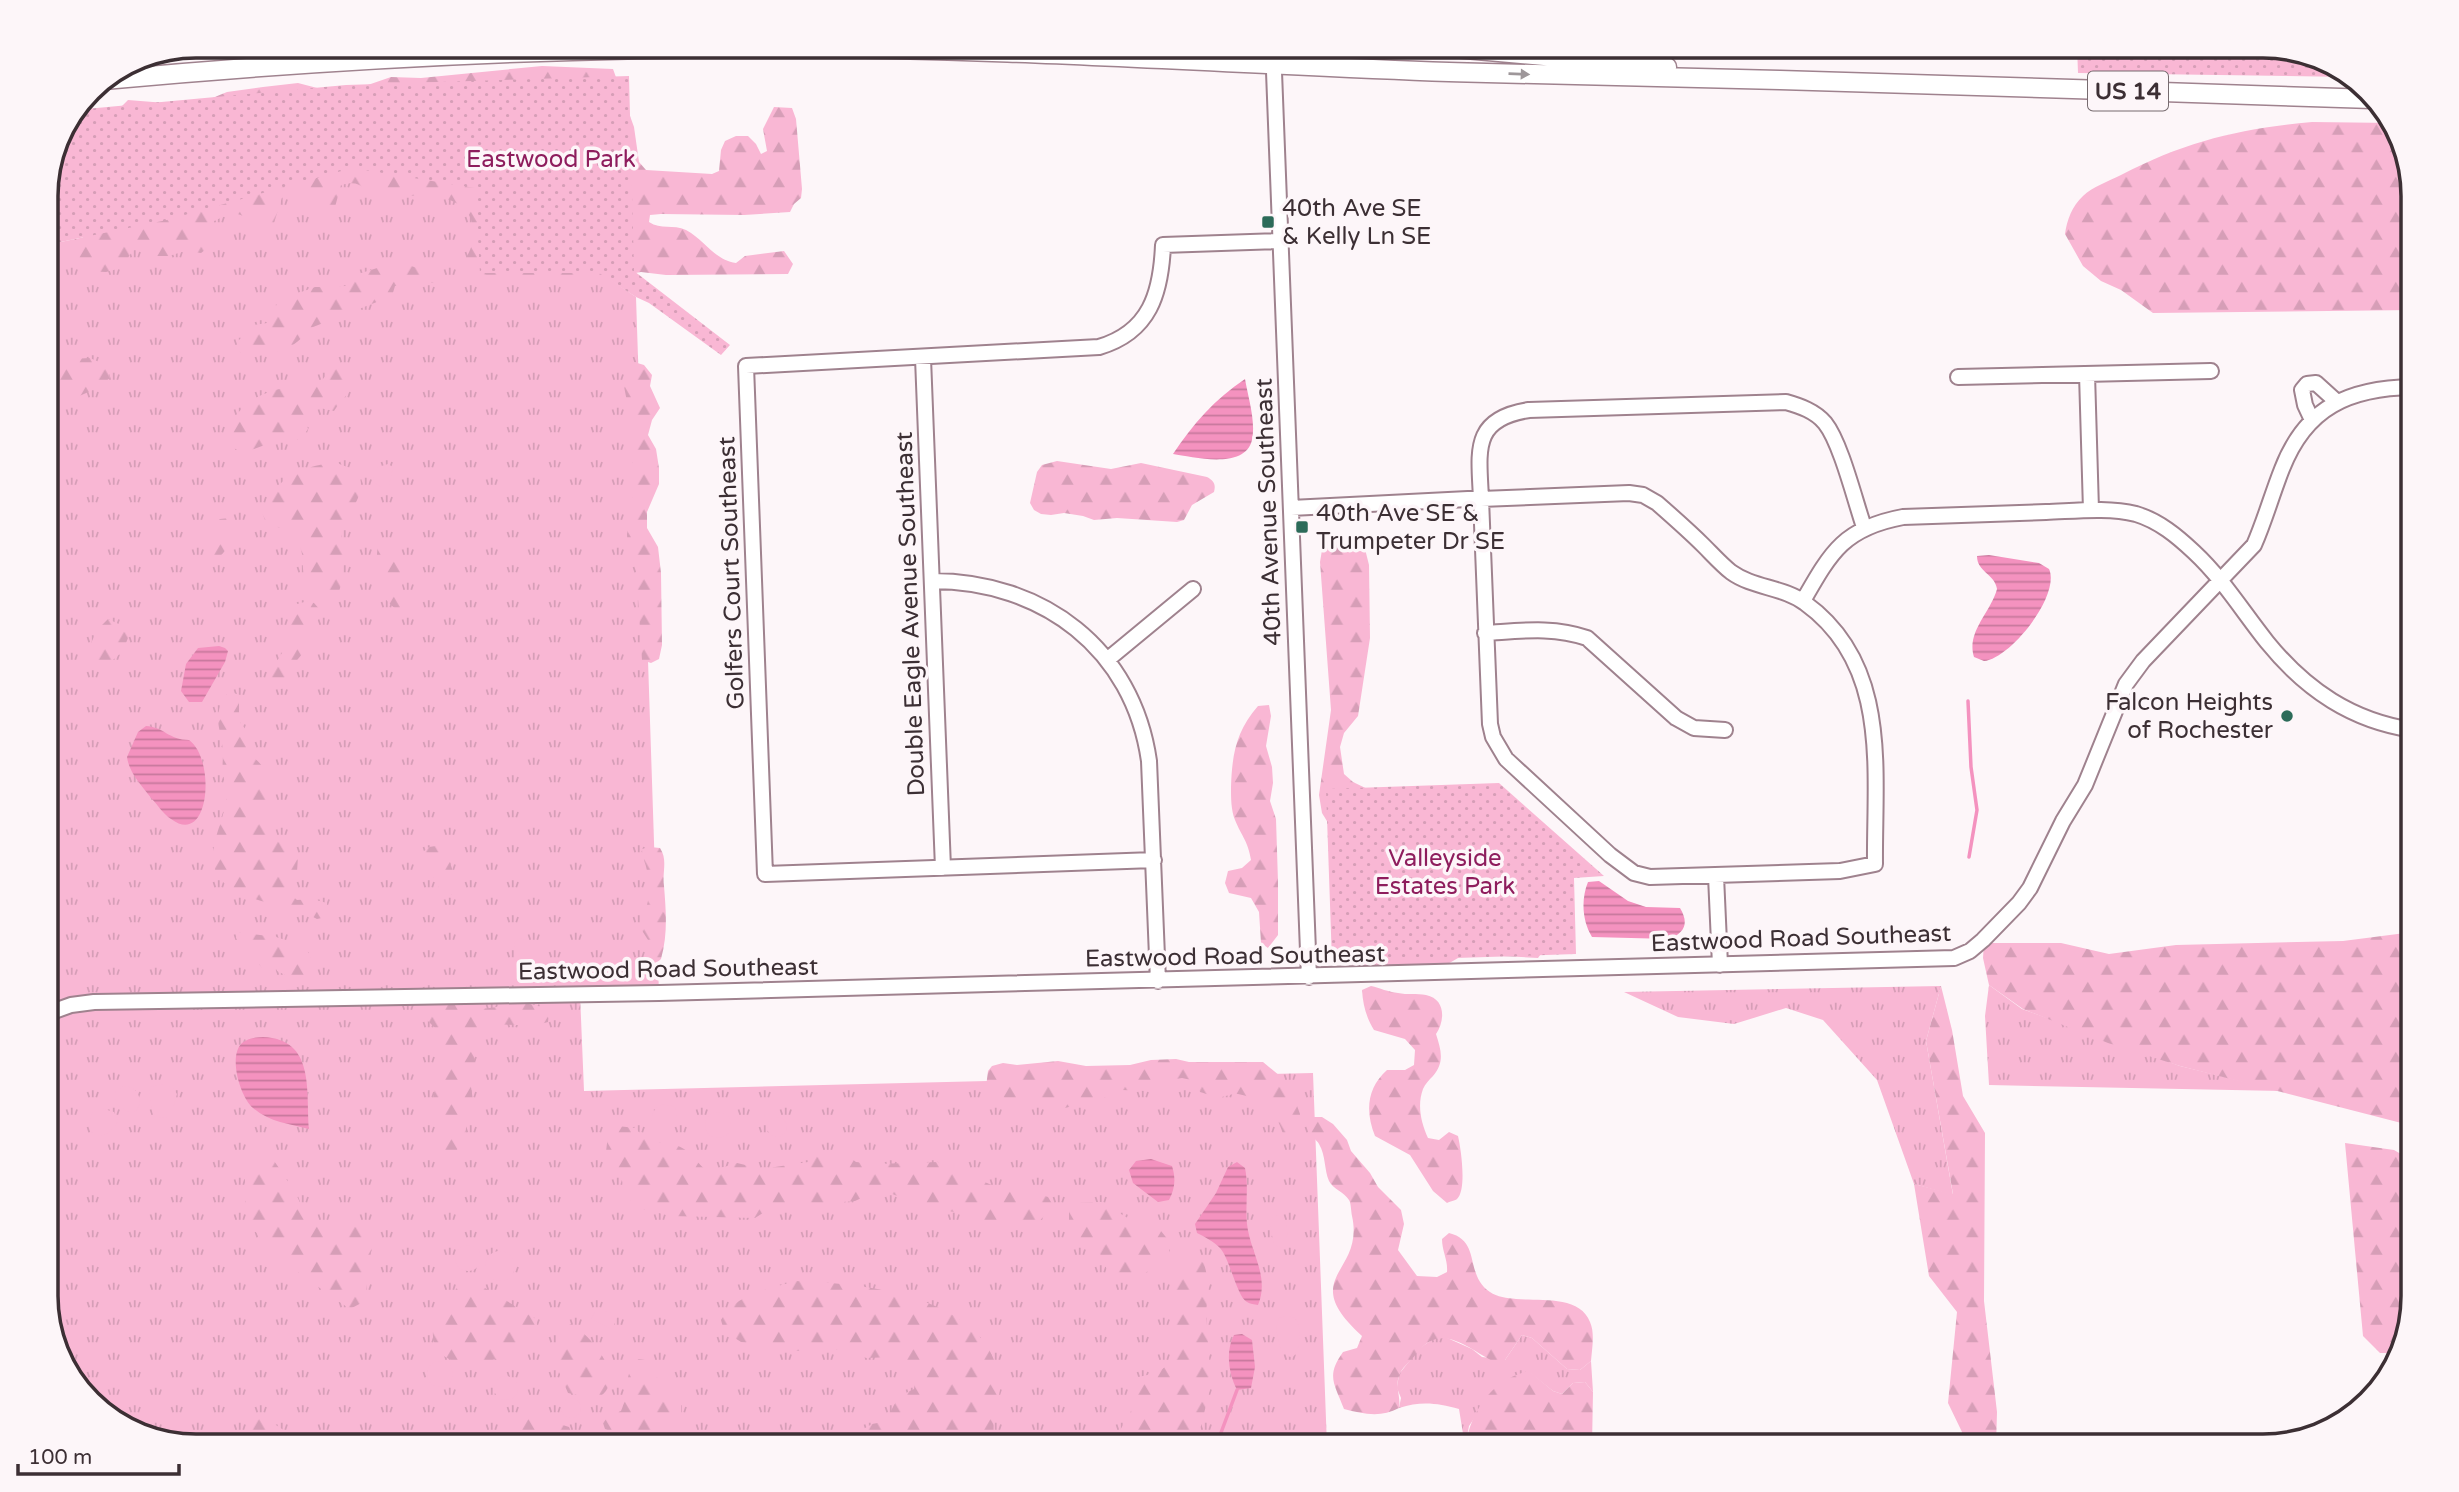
<svg xmlns="http://www.w3.org/2000/svg" width="2459" height="1492" font-family="'Varela Round',sans-serif">
<style>
.grass{fill:url(#grass-tufts)}
.forest{fill:url(#forest-firs)}
.park{fill:url(#park-dots)}
.garden{fill:#f9b7d4}
.water{fill:url(#water-rules)}
.lines{fill:none;stroke-linecap:round;stroke-linejoin:round}
.stream{stroke:#f492bf;stroke-width:3.5}
.minor-casing{stroke:#9f828e;stroke-width:18}
.major-casing{stroke:#9f828e;stroke-width:21}
.minor{stroke:#fff;stroke-width:14}
.major{stroke:#fff;stroke-width:18}
.oneway{fill:#9e979a}
.poi-dot{fill:#2c6b59;stroke:#fdf6f9;stroke-width:2.5}
.labels{text-anchor:middle;stroke-width:7;stroke-linejoin:round;paint-order:stroke}
.shield{fill:#fdf6f9;stroke:#766b6f;stroke-width:2}
.shield-label{font-size:23px;font-weight:bold;fill:#3c2f34}
.park-label{font-size:24px;fill:#8e1d5d;stroke:#fdf6f9}
.poi-label{font-size:24px;fill:#3c2f34;stroke:#fdf6f9;text-anchor:start}
.street-label{font-size:24px;fill:#3c2f34;stroke:#fdf6f9}
.rim{fill:none;stroke:#3c2f34;stroke-width:3.5}
</style>
<defs>
<pattern id="grass-tufts" width="24" height="20" patternUnits="userSpaceOnUse" patternTransform="scale(1.75)"><rect width="24" height="20" fill="#f9b7d4"/><path d="M3 7l-1-3M5 7V3M7 7l1-3M15 17l-1-3M17 17v-4M19 17l1-3" fill="none" stroke="#d69eb7"/></pattern>
<pattern id="forest-firs" width="22" height="20" patternUnits="userSpaceOnUse" patternTransform="scale(1.75)"><rect width="22" height="20" fill="#f9b7d4"/><path d="M5 1l3.5 6h-7zM16 11l3.5 6h-7z" fill="#d69eb7"/></pattern>
<pattern id="park-dots" width="8" height="8" patternUnits="userSpaceOnUse" patternTransform="scale(1.75)"><rect width="8" height="8" fill="#f9b7d4"/><path d="M2 2h.1M6 6h.1" fill="none" stroke="#d69eb7" stroke-width="1.8" stroke-linecap="round"/></pattern>
<pattern id="water-rules" width="6" height="5" patternUnits="userSpaceOnUse" patternTransform="scale(1.75)"><rect width="6" height="5" fill="#f492bf"/><path d="M0 2.5h6" fill="none" stroke="#c7789c"/></pattern>
</defs>
<rect width="100%" height="100%" fill="#fdf6f9"/>
<path class="grass" d="M352 168 476 188 636 297 659 993 580 994 584 1091 1313 1073 1327 1446H195L120 1426 66 1372 46 1306V245L167 220Z
M1989 985 2022 1009 2180 1066 2282 1091 1989 1085 1985 1016Z
M1941 986 1926 1041 1953 1195 1914 1184 1877 1080 1823 1020 1786 1008 1734 1024 1678 1017 1624 992Z
M1522 1335 1532 1338 1567 1369 1580 1370 1591 1361 1593 1392 1585 1382 1573 1383 1562 1394 1553 1391 1529 1372 1479 1411 1469 1426 1465 1446 1459 1409C1437 1403 1421 1401 1399 1408L1401 1398 1397 1388 1399 1374 1420 1348 1433 1339 1445 1337 1472 1349 1482 1357 1505 1360Z"/>
<path class="forest" d="M542 66 613 69 634 127 639 162 646 170 712 174 719 171 721 150 725 141 736 136H748L756 144 761 154 767 151 763 129 774 107 792 108 796 119 802 189 801 198 794 204 790 212 744 215 661 214 650 215 649 222C661 230 673 224 686 230 705 240 714 260 736 263L745 256 784 251 793 264 788 274 666 275 641 272 614 277 554 281 495 277 466 270 462 264C470 253 475 241 473 228 471 202 442 195 419 195 409 196 402 198 392 197 387 196 381 196 376 194 360 189 362 179 341 185L335 207H319L292 190 284 191 274 223C248 231 250 211 230 214 225 215 219 219 214 221L209 247 201 253 185 251 169 256H154L136 247 129 256 125 267 106 272 85 271 76 262V252L86 231 115 113 128 100 178 104 205 101 227 92 263 87 298 83 321 89 362 87 391 77 421 78Z
M2312 122 2394 123 2413 186V310L2153 313 2121 290 2101 281 2083 266 2065 234C2067 220 2072 206 2083 196 2092 187 2109 181 2121 175 2187 141 2239 129 2312 122Z
M390 264 407 265 444 275 441 282 395 286 392 296 308 329C295 352 271 353 247 358L238 350 237 342 254 325 267 323 279 300 315 287H339L350 285 358 274Z
M90 358 106 365 110 378C92 394 69 401 46 402V363L52 360Z
M634 362 644 365 652 375 650 386 660 408 652 420 648 435 656 449 659 468V484L647 512V528L658 547 661 573 662 645 659 659 651 663 642 660 636 567 628 553 627 534 632 508 633 433 623 381 626 367Z
M348 366 355 367 359 373C356 388 342 398 334 411L315 407 303 411 308 429 301 439 270 443 243 453 228 445 224 436C244 390 278 388 321 382 329 370 334 367 348 366Z
M1057 461 1111 469 1141 463 1207 477C1214 481 1216 484 1214 492L1192 505 1184 520 1177 522 1117 518 1094 520 1083 516 1064 513 1051 515 1041 514 1034 510 1030 503 1037 472 1042 465Z
M334 462 358 471C368 496 349 507 343 529 340 538 343 547 343 557 344 570 342 583 338 595L330 598C285 579 316 559 292 535 286 529 274 526 266 523L262 512C276 477 299 468 334 462Z
M230 518 235 528C230 541 227 554 214 560 203 546 207 530 220 519Z
M1351 537 1364 545 1369 565 1370 638 1358 716 1344 733 1340 747 1344 774 1353 782 1380 795 1543 951 1538 958 1465 954 1439 969H1357L1344 957 1333 831 1322 813 1319 795 1331 710 1320 562 1323 544 1334 538Z
M379 540 388 543 395 549 399 561 404 600 400 611C376 601 374 562 379 540Z
M308 601 314 603 321 611C313 632 308 652 290 667L294 680 291 688 280 689 267 682C271 668 279 660 285 647 290 632 289 617 297 604Z
M108 619 123 626 129 635C124 650 119 658 104 665L91 660 86 653 98 629Z
M229 691 239 695V721L254 740V758C273 772 279 804 267 824L270 833 276 839 286 838 298 856 297 872 289 893 297 900 312 899 327 903 326 917 317 919C290 903 245 904 223 882 199 858 225 824 227 795 227 788 224 781 223 774 222 767 223 760 223 752 221 725 210 717 229 691Z
M1269 705 1271 716 1266 746 1272 767 1273 783 1270 801 1276 819 1278 882V935L1268 948 1261 943 1259 912 1251 898 1229 893 1225 883 1228 871 1242 868 1251 860C1248 841 1242 837 1235 820 1231 810 1231 798 1231 787 1232 755 1236 731 1258 706Z
M436 846C451 856 457 877 453 894L444 896 439 890 438 881C427 870 420 873 418 856L429 847Z
M650 847 660 848C668 860 662 872 664 886 666 911 668 934 661 959L654 965 650 943 641 929 640 919C650 906 651 888 647 871 646 863 642 858 642 849Z
M237 932 276 937 304 946 310 955 312 976C301 984 289 977 277 971L276 968 268 972 264 970 236 938Z
M2413 932V1126L2180 1066 2108 1043 2023 1009 1989 985 1983 958 1984 943H2061L2109 954 2176 945 2343 941Z
M1371 986C1380 988 1388 992 1398 993 1407 995 1417 993 1426 995 1446 999 1445 1021 1436 1034 1441 1050 1445 1062 1433 1076 1429 1080 1425 1084 1423 1089 1417 1105 1421 1123 1428 1138L1439 1140 1449 1132 1458 1136C1461 1149 1467 1190 1457 1199 1456 1200 1449 1202 1447 1203L1433 1191 1410 1155 1375 1136C1365 1111 1367 1088 1387 1070H1405L1414 1065 1415 1050 1405 1039 1374 1030C1366 1017 1363 1005 1362 990Z
M1941 986 1952 1030 1963 1096 1985 1133 1984 1301 1997 1412 1996 1446H1961L1962 1432 1948 1403 1957 1312 1929 1276 1914 1184 1953 1194 1926 1041Z
M432 1001C448 1001 461 1008 475 1009 499 1010 531 994 549 1013L548 1022C527 1029 501 1022 479 1025L475 1047V1069L470 1079 473 1101 467 1118 465 1138 455 1153 446 1154 437 1146 443 1122 431 1107C437 1082 442 1058 440 1033L424 1017 425 1007Z
M1176 1059 1189 1062H1263L1280 1076 1292 1092 1300 1114V1133L1290 1139 1284 1137C1277 1112 1264 1099 1238 1094 1233 1093 1228 1096 1222 1097 1215 1097 1207 1094 1200 1092L1196 1081 1182 1078 1163 1081 1147 1091 1122 1090 1107 1097 1065 1108 1044 1107 997 1096 986 1087 988 1071 992 1066 1003 1063 1017 1065 1058 1061 1086 1066 1130 1065 1151 1060Z
M1312 1117H1322L1333 1124 1347 1140 1351 1151 1370 1173 1378 1187 1401 1210 1404 1224 1398 1250 1417 1276 1437 1277 1447 1272C1448 1260 1442 1251 1442 1239L1449 1233C1482 1241 1464 1275 1490 1292 1497 1297 1507 1298 1516 1299 1539 1301 1580 1295 1590 1322 1595 1333 1592 1349 1591 1361L1580 1370 1567 1369 1532 1338 1522 1335 1505 1360 1497 1363C1468 1350 1442 1320 1416 1354 1411 1361 1401 1368 1399 1376 1395 1387 1401 1397 1399 1408 1381 1418 1363 1414 1344 1409 1334 1383 1326 1376 1343 1352L1357 1348 1362 1336C1296 1276 1365 1274 1352 1216 1351 1211 1351 1203 1349 1200 1344 1192 1333 1189 1329 1181 1324 1170 1326 1156 1319 1144 1317 1140 1311 1137 1309 1132 1306 1127 1309 1121 1312 1117Z
M617 1126 636 1128C649 1150 665 1137 684 1149 693 1155 699 1165 708 1172L737 1163 762 1169 795 1164 808 1162 818 1152 847 1155 856 1162 876 1164 938 1162 994 1186 1029 1191 1048 1197 1054 1207 1037 1223 1011 1225 983 1221 955 1212 927 1208 890 1193 870 1194 855 1201 795 1206 777 1204 755 1218 671 1216 634 1207 623 1186 621 1175 611 1169 605 1160 608 1135Z
M2345 1143 2394 1150 2413 1161V1297L2398 1353H2380L2363 1336Z
M263 1154 272 1158 279 1168 296 1194 309 1222 332 1233 360 1225H368L373 1233 365 1301 350 1309C335 1299 321 1289 306 1278 271 1252 242 1233 245 1184 245 1171 246 1164 254 1155Z
M1101 1202 1131 1220 1146 1222 1161 1231 1169 1241V1255C1153 1272 1138 1278 1115 1279L1109 1274 1100 1254 1069 1230V1209L1073 1203Z
M1181 1255H1195L1204 1263 1209 1284 1206 1312 1211 1385 1196 1446H1115C1118 1430 1124 1425 1131 1411 1136 1400 1136 1389 1138 1377 1148 1375 1162 1372 1169 1363 1184 1343 1168 1304 1170 1280 1171 1271 1176 1263 1181 1255Z
M465 1280 487 1289 536 1319 538 1333C530 1341 523 1349 513 1353 491 1363 444 1373 434 1342 432 1335 433 1327 434 1320 449 1307 451 1290 465 1280Z
M795 1281C859 1283 980 1294 998 1372 1003 1389 997 1402 994 1419 993 1428 994 1438 994 1446H858L860 1431 872 1424 888 1421C892 1404 899 1395 914 1389L916 1374 911 1361 891 1357 867 1358 847 1354 831 1347 812 1352 773 1349 741 1342 724 1331 721 1320C736 1293 768 1290 795 1281Z
M572 1324C596 1340 635 1389 587 1402L582 1396 568 1393 556 1365 554 1353 559 1332 563 1327Z
M638 1359 645 1360 661 1383 681 1403V1414L668 1436C647 1441 624 1437 605 1429L603 1423 609 1415 621 1411C629 1394 623 1373 638 1359Z
M1529 1371 1553 1391 1562 1394 1573 1383 1585 1382 1593 1392 1592 1446H1465C1472 1410 1491 1380 1529 1371Z
M258 1413 291 1435 297 1446H251L248 1437Z
M518 1415 538 1417 569 1427 573 1436 569 1441 546 1437 541 1443 548 1446H507L514 1439 516 1431 510 1423Z"/>
<path class="park" d="M2077 46H2264L2339 66 2350 77 2078 73Z
M629 76 634 271 730 345 721 355 649 303 636 297 599 273H480L475 188 352 168 167 220 46 245V186L57 138 75 110 346 85Z
M1499 783 1604 876 1574 878 1576 954 1332 962 1326 789Z"/>
<path class="garden" d="M388 464 393 467 389 485 381 487 375 483 373 477 378 467Z
M519 938 526 940V962L521 964 515 960 514 943Z
M159 1084 172 1087 177 1094 174 1105 168 1117 158 1118 153 1115 149 1092 151 1087Z
M123 1086C134 1086 140 1092 140 1104L136 1111 127 1112 116 1103 114 1093Z
M664 1104 675 1107 677 1119 671 1125H656L652 1121C651 1112 656 1106 664 1104Z
M101 1108 114 1112 118 1120C114 1132 101 1141 90 1131L89 1121 93 1112Z
M705 1125a13 13 0 1 1 26 0a13 13 0 1 1-26 0Z
M767 1127a10 10 0 1 1 20 0a10 10 0 1 1-20 0Z
M1275 1215C1289 1217 1288 1232 1286 1244L1282 1248 1274 1245 1269 1221Z
M455 1258a13 13 0 1 1 26 0a13 13 0 1 1-26 0Z
M485 1266a15 15 0 1 1 30 0a15 15 0 1 1-30 0Z
M607 1311 617 1317 613 1328H609L591 1319 595 1312Z
M1287 1315 1295 1318C1302 1328 1301 1346 1294 1356L1290 1357 1281 1351 1276 1329 1279 1318Z
M427 1374a13 13 0 1 1 26 0a13 13 0 1 1-26 0Z
M494 1388a12 12 0 1 1 24 0a12 12 0 1 1-24 0Z
M561 1408a10 10 0 1 1 20 0a10 10 0 1 1-20 0Z"/>
<path class="water" d="M1245 379C1248 397 1256 421 1252 440 1245 470 1193 457 1173 454 1193 424 1215 399 1245 379Z
M1989 555 2039 563 2049 569C2061 595 2010 659 1984 661L1974 657C1966 632 1991 612 1997 589 1995 574 1977 572 1977 556Z
M219 646 225 648 228 651 225 662 202 702H189L181 691 186 664 198 648Z
M146 726C164 727 169 740 189 740 216 759 210 848 171 819 163 814 158 805 152 799 142 786 129 773 127 757L138 732Z
M1599 881 1628 901 1646 907 1680 908C1689 923 1685 932 1670 939L1592 937C1582 921 1581 899 1588 882Z
M263 1037C315 1039 306 1090 309 1129 289 1124 269 1122 253 1108 240 1097 228 1056 242 1043 248 1038 256 1037 263 1037Z
M1151 1159 1172 1166C1176 1179 1175 1188 1169 1200L1158 1202 1133 1183 1129 1170 1136 1161Z
M1237 1162 1245 1168C1249 1187 1245 1205 1247 1224 1250 1252 1270 1276 1258 1305 1254 1304 1250 1304 1247 1302 1237 1297 1230 1259 1220 1248 1213 1241 1205 1237 1197 1233L1195 1224 1216 1193 1228 1167Z
M1242 1334 1252 1340 1255 1367 1251 1388 1237 1390C1229 1374 1225 1352 1234 1335Z"/>
<g class="lines">
<path class="stream" d="M1968 701 1971 767 1977 810 1969 857
M1216 1446 1237 1390"/>
<defs>
<path id="minor" d="M1273 46 1309 977
M923 358 943 868
M2087 374 2091 510
M1958 377 2211 371
M2312 420 2305 405 2302 390 2307 384 2316 383 2337 402
M1291 508 1468 499H1481L1629 493 1643 495 1657 503C1673 517 1689 531 1704 546 1713 555 1722 565 1731 572 1753 588 1784 587 1805 603 1891 665 1874 771 1875 864L1840 871 1650 877 1634 873 1610 855 1506 759 1493 737 1490 724 1481 499C1479 451 1471 419 1529 410L1786 402C1800 406 1815 411 1825 423 1841 443 1855 501 1864 527
M932 581C1043 581 1133 649 1149 761L1158 981
M1803 601C1831 552 1844 528 1903 517 1950 515 1998 514 2046 512 2075 511 2108 507 2136 514 2159 521 2177 536 2194 552 2223 579 2243 612 2267 642 2306 690 2352 721 2413 730
M1485 633C1520 631 1553 626 1587 638L1676 718 1694 728 1725 730
M1107 660 1193 589
M1154 860 765 874 746 366 1099 347C1150 332 1161 293 1163 245L1280 241
M1716 876 1720 965
M46 1014 71 1005 94 1002 659 993 1954 958 1970 951 1983 940 2019 903 2030 888 2063 821 2085 785 2126 684 2143 661 2254 545C2265 520 2272 494 2282 469 2306 407 2349 388 2413 387"/>
<path id="major" d="M1432 46 1667 67
M104 80C332 59 559 47 788 48 1008 48 1228 64 1449 72 1559 75 1669 77 1780 80 1977 85 2175 93 2372 99"/>
</defs>
<use href="#minor" class="minor-casing"/>
<use href="#major" class="major-casing"/>
<use href="#minor" class="minor"/>
<use href="#major" class="major"/>
</g>
<defs><path id="oneway-solid" d="M-6-.8H1V-3.2L6.5 0L1 3.2V.8H-6Z" transform="scale(1.75)"/></defs>
<use class="oneway" href="#oneway-solid" transform="translate(1519 74) rotate(2)"/>
<g class="poi-dot">
<rect x="1261" y="215" width="14" height="14" rx="3.5"/>
<rect x="1295" y="520" width="14" height="14" rx="3.5"/>
<circle cx="2287" cy="716" r="7"/>
</g>
<g class="labels">
<rect class="shield" x="2088" y="71.5" width="80" height="39" rx="5"/>
<g class="shield-label">
<text x="2128" y="99">US 14</text>
</g>
<g class="park-label">
<text x="551" y="167">Eastwood Park</text>
<text x="1445" y="866">Valleyside<tspan x="1445" dy="28">Estates Park</tspan></text>
</g>
<g class="poi-label">
<text x="1282" y="216">40th Ave SE<tspan x="1282" dy="28">&amp; Kelly Ln SE</tspan></text>
<text x="1316" y="521">40th Ave SE &amp;<tspan x="1316" dy="28">Trumpeter Dr SE</tspan></text>
<text x="2273" y="710" text-anchor="end">Falcon Heights<tspan x="2273" dy="28">of Rochester</tspan></text>
</g>
<g class="street-label">
<text transform="translate(1268 512) rotate(-92)" y="8">40th Avenue Southeast</text>
<text transform="translate(731 573) rotate(-92)" y="8">Golfers Court Southeast</text>
<text transform="translate(910 614) rotate(-92)" y="8">Double Eagle Avenue Southeast</text>
<text transform="translate(1801 938) rotate(-2)" y="8">Eastwood Road Southeast</text>
<text transform="translate(1235 956) rotate(-1)" y="8">Eastwood Road Southeast</text>
<text transform="translate(668 969) rotate(-1)" y="8">Eastwood Road Southeast</text>
</g>
</g>
<path d="M0 0H2459V1492H0ZM196 58H2263A138 138 0 0 1 2401 196V1296A138 138 0 0 1 2263 1434H196A138 138 0 0 1 58 1296V196A138 138 0 0 1 196 58Z" fill="#fdf6f9" fill-rule="evenodd"/>
<path class="rim" d="M196 58H2263A138 138 0 0 1 2401 196V1296A138 138 0 0 1 2263 1434H196A138 138 0 0 1 58 1296V196A138 138 0 0 1 196 58Z"/>
<path d="M18 1464v10h161v-10" fill="none" stroke="#3c2f34" stroke-width="3.5"/>
<text x="28" y="1464" font-size="21" fill="#3c2f34" stroke="#fdf6f9" stroke-width="5" paint-order="stroke">100 m</text>
</svg>
